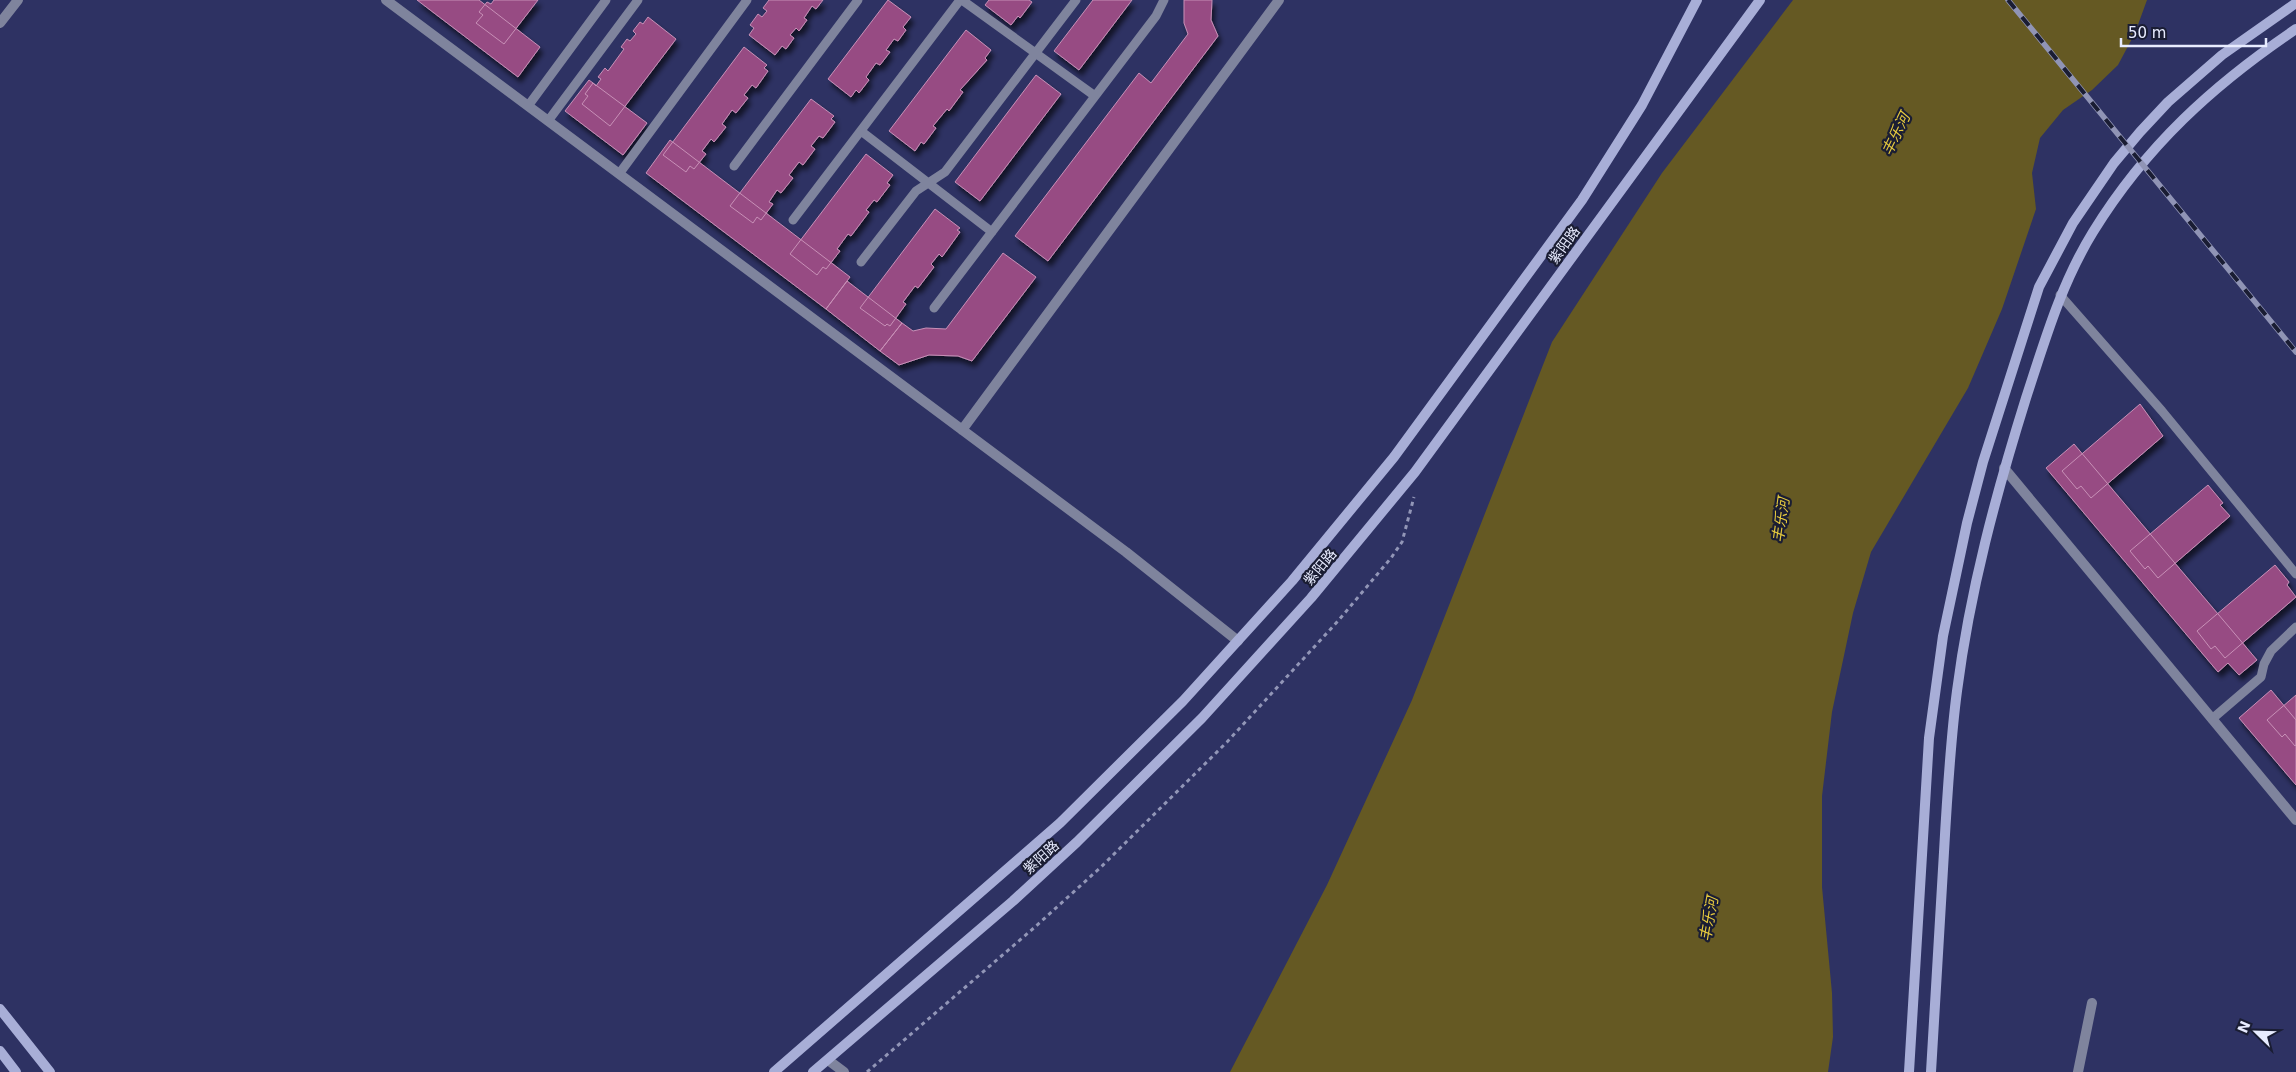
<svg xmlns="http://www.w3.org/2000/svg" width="2296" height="1072" font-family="'DejaVu Sans','Noto Sans SC',sans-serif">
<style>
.water{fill:#655923}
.building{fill:#974b83;stroke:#c890b7;filter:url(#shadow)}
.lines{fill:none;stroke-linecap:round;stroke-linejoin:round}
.path{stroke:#9296b7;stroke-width:3;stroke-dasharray:4 4;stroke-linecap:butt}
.lane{stroke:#7f849d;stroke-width:9}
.street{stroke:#7f849d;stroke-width:10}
.secondary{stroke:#a8aed7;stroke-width:10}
.rail-casing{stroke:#9094b5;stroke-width:5.5}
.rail{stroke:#1a1d33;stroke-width:4;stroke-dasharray:11;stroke-linecap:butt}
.labels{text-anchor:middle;stroke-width:4.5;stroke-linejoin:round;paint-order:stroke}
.street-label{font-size:14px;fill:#e8ecff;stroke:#1a1d33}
.water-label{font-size:15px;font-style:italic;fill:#e6ca3e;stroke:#1a1d33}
</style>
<defs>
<filter id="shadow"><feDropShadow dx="3" dy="5.5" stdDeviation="2.5" flood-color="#0009"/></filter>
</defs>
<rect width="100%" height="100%" fill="#2e3263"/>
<path class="water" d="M1793 0H2147L2135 33 2118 65 2092 90 2063 110 2040 138 2032 173 2036 209 2002 309 1968 388 1871 552 1853 613 1832 712 1822 796V887L1832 993 1833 1037 1828 1072H1230L1327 885 1412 700 1552 342 1662 173Z"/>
<path class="building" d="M417 0H479L540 47 518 77Z
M494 0H538L504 44 476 23 483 15 479 12 487 2 491 4Z
M769 0H823L816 9 812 6 804 18 807 20 799 31 796 28 790 35 794 38 786 49 782 46 775 55 749 35 754 28 750 25 758 14 762 17 767 11 763 8Z
M888 0 911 17 903 27 906 30 898 41 894 39 886 50 890 52 880 65 876 63 866 77 869 80 859 93 856 90 851 97 828 79Z
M989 0H1029L1032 2 1020 18 1018 16 1011 25 985 5Z
M1093 0H1132L1079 70 1054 51Z
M1184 0H1212L1211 20 1218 36 1048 261 1015 236 1139 73 1151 83 1188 34 1184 23Z
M648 17 676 39 610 126 582 104 588 96 585 94 593 83 596 86 601 79 598 77 605 68 608 71 624 49 621 47 627 39 630 41 636 34 633 31 640 22 643 24Z
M966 30 991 50 985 58 987 60 960 90 963 92 949 111 947 109 933 126 936 128 924 144 921 142 915 151 889 131Z
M744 47 767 65 764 68 768 71 756 88 752 85 744 95 748 98 736 113 732 110 722 124 726 127 714 142 711 139 702 151 706 154 694 169 690 166 686 172 663 155Z
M1036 75 1061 94 980 201 955 182Z
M589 80 647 123 623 155 565 111Z
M811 99 834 116 831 119 835 122 823 138 819 136 811 146 815 149 803 165 799 162 789 175 793 178 781 193 777 190 769 202 773 204 761 220 757 217 753 223 730 206Z
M670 140 850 277 826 309 646 173Z
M866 154 893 175 887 183 890 185 877 202 874 200 866 210 869 212 851 236 848 234 837 249 840 251 826 269 823 267 817 275 790 254Z
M935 209 960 228 957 230 960 232 942 257 939 254 931 264 934 267 918 288 915 286 903 302 906 304 890 326 887 324 885 326 860 308Z
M1003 253 1036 277 972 361 958 356 929 355 899 365 880 351 902 323 913 331 926 328 946 329Z
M847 281 902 323 880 351 826 309Z
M2140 404 2163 436 2091 498 2081 486 2077 489 2062 471Z
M2074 444 2257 660 2239 675 2228 663 2218 672 2046 468Z
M2208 485 2223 503 2220 505 2230 516 2158 578 2148 566 2145 569 2130 551Z
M2275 565 2289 582 2287 585 2296 597 2225 658 2215 646 2211 649 2197 631Z
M2271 690 2296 720V785L2239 718Z
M2296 695V745L2295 746 2285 734 2282 737 2267 720Z"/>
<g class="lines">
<path class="path" d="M867 1072 1035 927 1101 867 1227 742 1338 621 1391 558 1402 542 1414 497"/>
<path class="lane" d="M962 0 1095 96
M528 106 606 0
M548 121 638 0
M861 131 992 232
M734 166 858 0
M619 174 747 0
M793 220 960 0
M861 262 916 191 945 172 1076 0
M2060 295 2162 411 2296 574
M934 308 1156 16 1164 0
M2212 719 2261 677 2264 664 2271 651 2296 627"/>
<path class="street" d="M386 0 1126 552 1238 641
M0 23 18 0
M962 430 1279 0
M2004 468 2296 820
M828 1060 844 1072
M2078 1072 2092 1003"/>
<path class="secondary" d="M0 1009 50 1072
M0 1051 16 1072
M774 1072 1060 823 1183 701 1292 581 1394 457 1582 200 1642 105 1697 0
M813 1072 1013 901 1077 842 1202 718 1311 598 1415 472 1760 0
M1909 1072 1929 738 1943 636 1967 523 1983 462 2039 287 2073 223 2114 163 2140 132 2168 102 2222 55 2296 3
M1931 1072C1935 999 1940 925 1944 852 1947 798 1950 744 1957 691 1970 590 1996 494 2026 398 2045 340 2061 284 2093 232 2146 146 2213 85 2296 29"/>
<defs>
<path id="rail" d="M2008 0 2296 352"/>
</defs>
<use href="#rail" class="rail-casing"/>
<use href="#rail" class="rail"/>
</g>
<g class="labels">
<g class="street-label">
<text transform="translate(1564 245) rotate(-54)" y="5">紫阳路</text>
<text transform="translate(1320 567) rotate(-50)" y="5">紫阳路</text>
<text transform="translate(1041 857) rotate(-42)" y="5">紫阳路</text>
</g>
<g class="water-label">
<text transform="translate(1896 134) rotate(-64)" y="5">丰乐河</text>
<text transform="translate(1781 520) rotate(-82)" y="5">丰乐河</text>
<text transform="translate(1709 919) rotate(-80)" y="5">丰乐河</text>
</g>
</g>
<g transform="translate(2256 1032) rotate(293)" stroke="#1a1d33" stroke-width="4" paint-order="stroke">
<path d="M0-4L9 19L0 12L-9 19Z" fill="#e8ecff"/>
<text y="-8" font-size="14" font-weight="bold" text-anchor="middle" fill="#e8ecff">N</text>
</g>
<path d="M2121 38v8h145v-8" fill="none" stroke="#e8ecff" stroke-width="2.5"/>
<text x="2128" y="38" font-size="15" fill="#e8ecff" stroke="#1a1d33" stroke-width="4" paint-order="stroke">50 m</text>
</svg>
